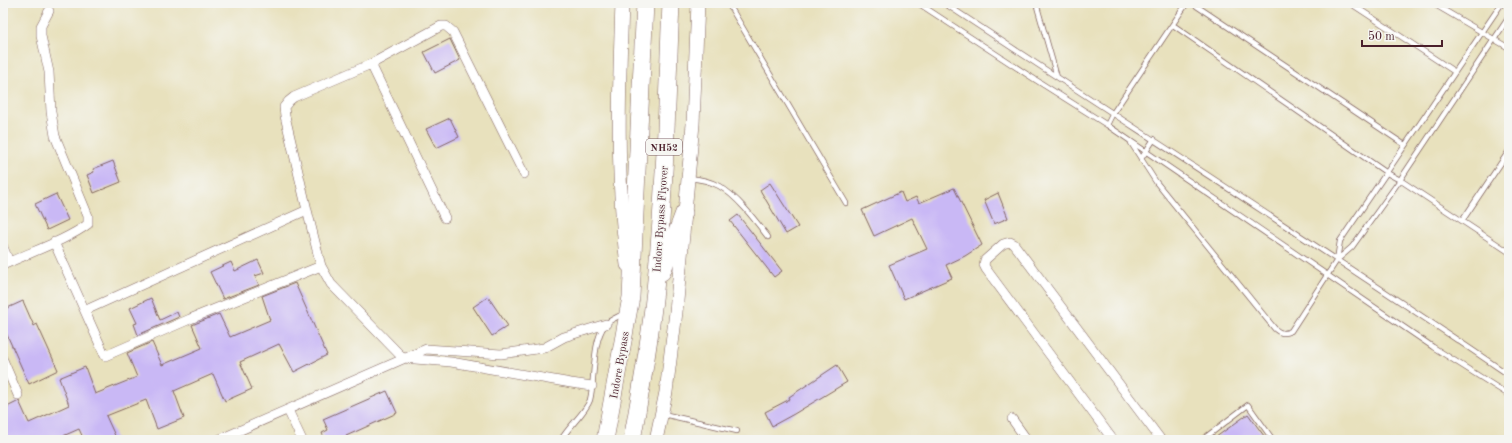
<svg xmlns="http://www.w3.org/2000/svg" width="1512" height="443" font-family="'Old Standard TT',serif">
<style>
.building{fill:#c9b8f5}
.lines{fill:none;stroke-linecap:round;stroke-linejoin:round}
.lane-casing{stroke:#81635e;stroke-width:6}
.street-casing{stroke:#81635e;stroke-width:10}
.secondary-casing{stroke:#81635e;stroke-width:14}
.highway-casing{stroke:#81635e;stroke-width:18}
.lane{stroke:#fff;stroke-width:4.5}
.street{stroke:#fff;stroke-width:9}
.secondary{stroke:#fff;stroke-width:13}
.highway{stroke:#fff;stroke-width:17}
.labels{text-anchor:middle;stroke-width:3;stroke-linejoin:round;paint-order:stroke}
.shield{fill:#f6f6f2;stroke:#7e6067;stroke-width:1}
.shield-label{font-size:10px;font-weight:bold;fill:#4a1f2b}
.street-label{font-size:11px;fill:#4a1f2b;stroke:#f6f6f2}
</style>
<rect width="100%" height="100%" fill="#f6f6f2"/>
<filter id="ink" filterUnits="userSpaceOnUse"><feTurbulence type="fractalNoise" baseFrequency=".025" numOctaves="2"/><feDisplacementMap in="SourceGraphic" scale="8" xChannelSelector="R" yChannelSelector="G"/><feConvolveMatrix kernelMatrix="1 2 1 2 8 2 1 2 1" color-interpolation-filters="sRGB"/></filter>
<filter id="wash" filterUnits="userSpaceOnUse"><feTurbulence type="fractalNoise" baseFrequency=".012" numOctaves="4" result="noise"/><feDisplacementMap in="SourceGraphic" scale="16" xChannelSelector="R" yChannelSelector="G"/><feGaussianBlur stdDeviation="0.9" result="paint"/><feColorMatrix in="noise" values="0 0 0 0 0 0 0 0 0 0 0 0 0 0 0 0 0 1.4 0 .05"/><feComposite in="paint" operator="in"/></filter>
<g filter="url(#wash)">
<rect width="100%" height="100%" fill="#e8e1bd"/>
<g id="blocks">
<path class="building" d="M450 39 460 60 435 73 424 52Z
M450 118 459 137 436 148 426 129Z
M113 161 121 182 94 193 87 175 94 172 93 169Z
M770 183 798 227 786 234 760 190Z
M954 188 982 245 965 256 946 265 952 278 904 299 889 265 927 249 912 218 874 236 862 210 901 192 905 202 916 197 919 203Z
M998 193 1008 218 994 224 984 200Z
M56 194 68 220 47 230 35 204Z
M738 215 782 271 774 277 730 221Z
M258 260 264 273 255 276 259 285 223 299 210 272 231 262 235 271Z
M295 283 327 355 294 372 279 344 240 362 252 389 225 401 213 374 174 391 184 418 157 429 146 400 106 416 117 440H84L79 429 54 440H3V409L19 401 29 423 69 405 59 378 85 367 95 394 137 377 127 353 152 342 162 365 202 348 192 325 219 314 230 337 270 320 262 296Z
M488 297 508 326 492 336 473 307Z
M151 298 160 320 177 312 179 317 138 335 134 324 137 323 130 308Z
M23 301 34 326 37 324 58 370 29 384 3 326V310Z
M837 365 847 382 794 414 772 426 765 412 790 399 789 397Z
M387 391 397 413 346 436 348 440H325L322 433 328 430 323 419Z
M1248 414 1267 440H1212Z"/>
</g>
</g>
<g filter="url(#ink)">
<use href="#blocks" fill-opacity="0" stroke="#81635e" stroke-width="1"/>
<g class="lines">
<defs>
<path id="lane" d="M728 3 846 203
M918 3 1028 75 1107 125 1433 347 1509 395
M944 3C1132 127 1323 248 1509 375
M1036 3 1057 77
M1192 3 1405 145
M1350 3 1455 72
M1432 3 1509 48
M1173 25 1387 173 1400 180 1509 252
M1107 125 1113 113 1187 3
M1131 143 1156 182 1275 329C1281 334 1284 334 1291 331L1337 260 1352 247 1400 180 1509 17
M1141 159 1154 139
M689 178C699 179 710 181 719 186 737 196 755 220 768 237
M1462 221 1509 151
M1337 260 1340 241 1502 3
M663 414 737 431
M561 440C568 427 586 412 590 400 595 380 592 341 605 325 609 320 618 317 623 314
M1202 440 1248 405 1273 440"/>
<path id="street" d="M371 64 445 218
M307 210 285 116 284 107 289 101 294 97 371 64 441 26H446L453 32 524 174
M54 242 105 356 190 319 321 266
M3 247 9 262
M3 265C28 253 67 240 88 224V216L55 136 51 112 49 72 41 36V26L49 11
M86 310 307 210 321 266 331 284 403 358 451 362 571 383 592 386
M3 360 18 395
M288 410 302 440
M1012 419 1027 440
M218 440 426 349 501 354 544 348 564 337 606 324
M1113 440 986 269 984 265 985 260 1003 244 1010 242 1014 244 1161 440"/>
<path id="secondary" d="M622 3C619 90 616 178 627 265
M656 440 666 392 676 312 693 124 698 3"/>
<path id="highway" d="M662 272 684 213
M605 440 631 297 645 3
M632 440C641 391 650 340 655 290 665 195 667 99 671 3"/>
</defs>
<use href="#lane" class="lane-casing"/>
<use href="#street" class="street-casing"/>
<use href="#secondary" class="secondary-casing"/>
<use href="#highway" class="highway-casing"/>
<use href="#lane" class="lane"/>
<use href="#street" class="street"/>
<use href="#secondary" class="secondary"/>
<use href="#highway" class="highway"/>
</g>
</g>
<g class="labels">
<rect class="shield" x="646" y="139" width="36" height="16" rx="3"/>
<g class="shield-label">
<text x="664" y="151">NH52</text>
</g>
<g class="street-label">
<text transform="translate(660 219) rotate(-86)" y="4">Indore Bypass Flyover</text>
<text transform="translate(619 365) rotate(-80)" y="4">Indore Bypass</text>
</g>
</g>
<rect width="1512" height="443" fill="none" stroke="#f6f6f2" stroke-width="16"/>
<path d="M1362 40v6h80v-6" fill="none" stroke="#4a1f2b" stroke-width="2"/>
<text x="1368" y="40" font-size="12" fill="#4a1f2b" stroke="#f6f6f2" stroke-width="3" paint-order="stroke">50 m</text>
</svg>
